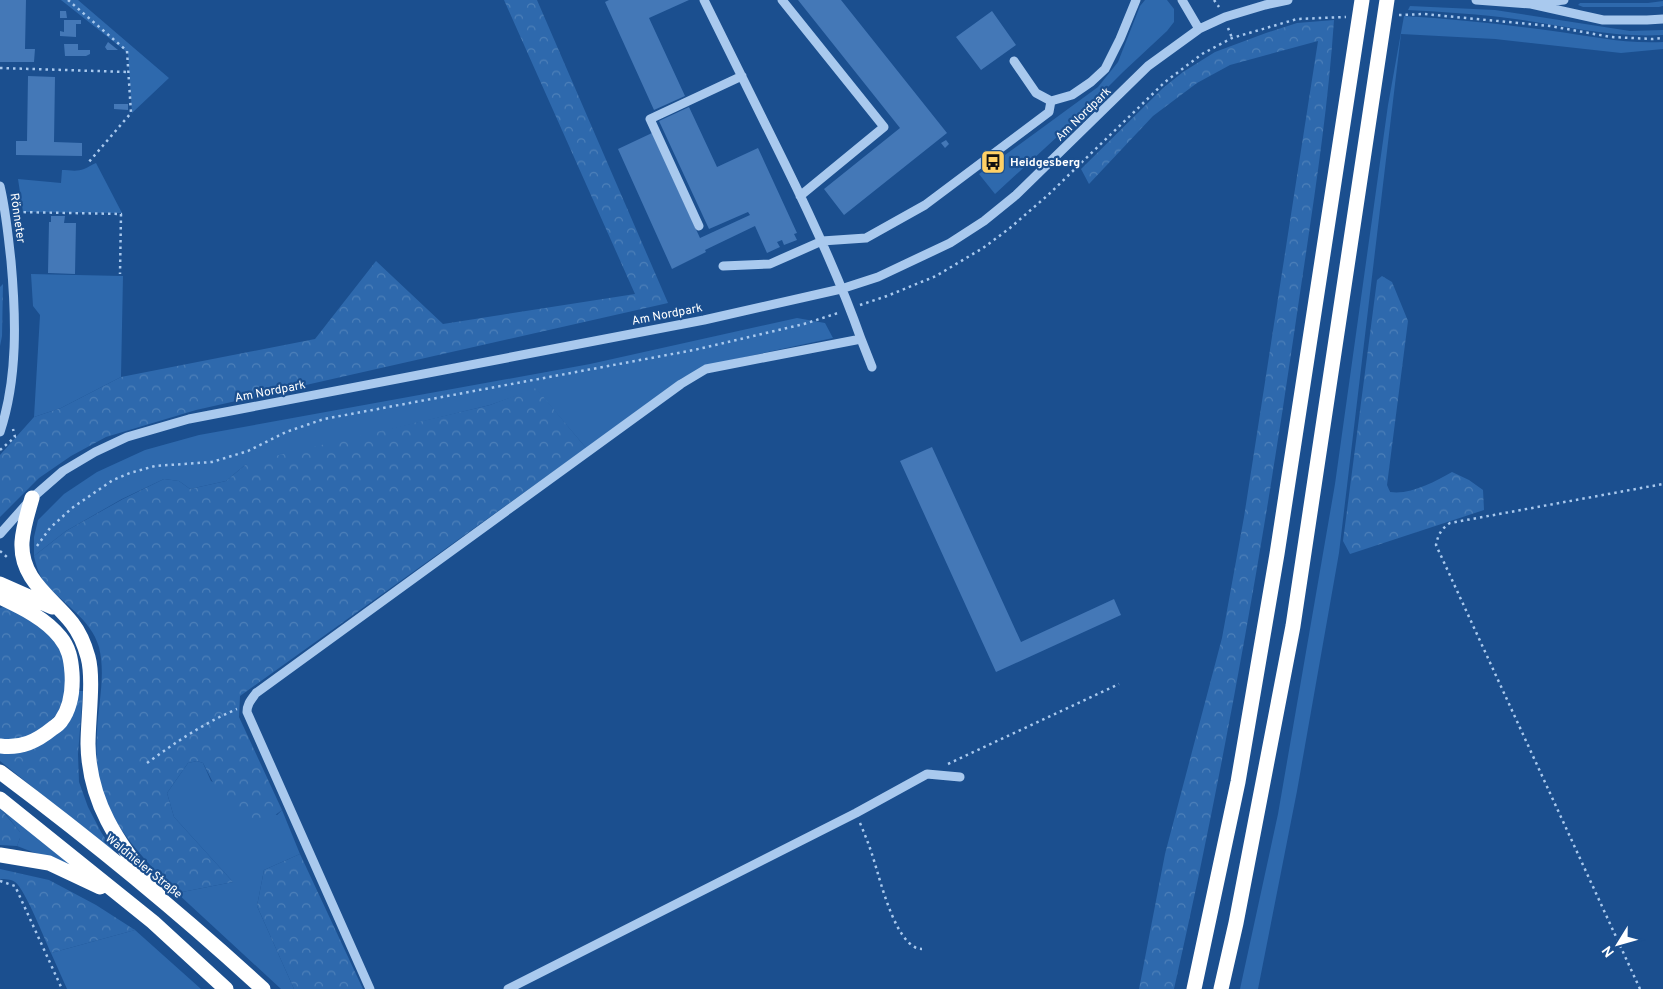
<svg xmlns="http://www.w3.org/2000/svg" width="1663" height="989" font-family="Overpass,sans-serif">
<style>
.green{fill:#2e69ad}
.forest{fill:url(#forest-crowns)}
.building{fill:#4478b7}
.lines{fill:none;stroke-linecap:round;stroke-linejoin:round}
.path{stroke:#a9c9ee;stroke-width:2.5;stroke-dasharray:2.5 4;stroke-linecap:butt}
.minor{stroke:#a9c9ee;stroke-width:9}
.highway{stroke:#fff;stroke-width:15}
.labels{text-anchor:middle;stroke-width:4.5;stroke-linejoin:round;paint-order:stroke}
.street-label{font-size:12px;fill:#fff;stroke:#1b4f8f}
.poi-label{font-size:12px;font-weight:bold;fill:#fff;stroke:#1b4f8f;text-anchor:start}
</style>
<defs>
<pattern id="forest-crowns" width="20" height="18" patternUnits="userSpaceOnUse" patternTransform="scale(1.25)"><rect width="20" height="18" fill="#2e69ad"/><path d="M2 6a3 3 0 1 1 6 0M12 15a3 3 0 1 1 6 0" fill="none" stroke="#4d80b9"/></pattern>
</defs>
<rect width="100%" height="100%" fill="#1b4f8f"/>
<path class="green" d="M61 0H78L169 78 132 113 128 53Z
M1145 0H1167L1174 9V22L1167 31 1123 72 1070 125 995 194 979 174 1098 87 1118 62 1140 6Z
M1663 1V6L1659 7H1583L1578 5 1580 3H1648Z
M1410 6 1495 10 1630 31 1663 30V35C1613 38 1565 26 1515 19 1480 14 1444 12 1408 10Z
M1404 16C1453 19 1503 24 1553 31 1591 36 1624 44 1663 42V49L1621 53 1495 39 1401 34 1339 553 1297 791 1258 989H1240L1278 814 1335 484 1388 105Z
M96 163 122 213 23 212 18 179 61 183 62 170C69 170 77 172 84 169 89 167 91 165 96 163Z
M31 274 123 276 121 377 61 408 34 417 40 315 33 306Z
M797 318 825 323 833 338 731 360 714 365 682 378 586 448 536 389 490 405 245 465 226 481 190 489 179 481 164 479 122 499 66 531 34 556V537L38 520 64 494 97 472 145 450 199 435 590 364Z
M197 761 203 763 211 781 277 815 282 810 300 854 264 870 257 906 294 989H281L177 893 233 882 174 817 167 793 188 763Z
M0 807 74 868 17 846 20 838V832Z
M135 930 201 989H67L51 953Z"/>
<path class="forest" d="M504 0H537L668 303 196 410 106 437 71 456 39 478 0 517V455L34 417 61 408 121 377 315 339 376 261 443 324 635 294Z
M1334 20C1327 125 1309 230 1294 334 1262 553 1223 772 1174 989H1139L1165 854 1222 638 1244 517 1318 41 1230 65 1197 83 1153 116 1089 184 1081 169 1163 88 1183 72 1215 52 1266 33 1297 23Z
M1382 276 1392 282 1408 321 1387 485 1390 492C1411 495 1434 482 1452 472L1469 480 1483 490 1484 510 1350 554 1343 541 1377 280Z
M3 284 2 336 0 346V287Z
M536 388 586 448 240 696 239 717 282 810 270 819 242 818 225 806 203 763 197 761 188 763 167 793 174 817 233 882 177 893C148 863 111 827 101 786 96 769 96 750 97 733 98 704 106 676 99 647 91 619 63 604 46 584 39 576 36 565 34 556L66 531 123 499 164 479 179 481 190 489 226 481 245 465 254 461 490 405Z
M3 607 14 611 49 631 67 662 65 694 57 714 40 731 27 738 0 742V608Z
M78 691H83L78 754 79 782 88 807 101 832 115 853 0 761V751L34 745Z
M0 808 20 832V838L17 846 0 845Z
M300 854 363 989H294L257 906 264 870Z
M0 869 49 880 96 905 135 930 51 953C45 940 25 889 15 882 11 879 5 879 0 879Z"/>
<path class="building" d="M0 0H26L25 49H35L34 62H0Z
M609 0H689L649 18 685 96 654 110 605 2Z
M798 0H841L947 133 844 215 824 189 900 128Z
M60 11H66L67 18H60Z
M992 11 1016 45 981 70 956 37Z
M64 20H81V24H76V37L60 36V31L64 32Z
M108 42 118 50H107L105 47Z
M64 44H78V50H90V54L86 56H65Z
M28 76 55 77 54 142 82 143V156L16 155V141H27Z
M114 104H128V110L114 109Z
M689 107 717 167 758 148 797 233 794 234 797 240 784 245 782 240 777 242 780 247 767 253 755 226 705 250 706 252 672 269 618 149 652 133 700 238 750 215 748 212 709 229 659 121Z
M946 140 949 144 945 148 941 143Z
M51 216H65L64 223H76L75 274 48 273 49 222H51Z
M932 447 1021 642 1114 599 1121 615 996 672 900 461Z"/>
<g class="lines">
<path class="path" d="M68 0 127 51 131 113 88 163
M1214 0 1219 7
M1399 15 1424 14 1550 26 1611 37 1653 39 1663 38
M1228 28 1232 38
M0 68 128 72
M17 212 121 214 120 274
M860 305 887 296 936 276 983 248 1010 228 1048 195 1165 82 1202 54 1232 38 1297 19 1346 17
M0 450 15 437 13 429
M37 546 50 528 72 508 113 480 130 473 155 466 212 462 248 451 286 432 324 419 694 350 804 324 838 313
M0 551 8 558
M147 763C176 742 204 723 237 709
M948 764 1119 684
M860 823C866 837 871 850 875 864 881 883 897 949 922 949
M0 881 15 886 62 989
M1640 989 1436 545C1438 535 1441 529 1450 523L1663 484"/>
<path class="minor" d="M782 0 884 127 800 196
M1182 0 1199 29
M1476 0 1531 4 1603 20H1647L1663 19
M1537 3 1564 0
M1014 61 1036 93 1051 101 1072 95 1091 82 1105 69 1120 39 1136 0
M0 186C6 211 8 235 11 261 16 317 18 378 0 432
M699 226 650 119 742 76
M723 266 770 264 822 241 866 238 925 205 1049 112 1051 101
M861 339 872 367
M0 534 32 498 63 471 95 452 127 437 189 419 704 320 841 289 878 277 950 243 984 221 1016 195 1148 66 1199 29 1225 17 1265 5 1288 0
M370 989 247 712C247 704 251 700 256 693L681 384 706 369 861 339C840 279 813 221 785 164 758 109 731 55 704 0
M508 989 856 813 927 774 960 777"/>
<path class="highway" d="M32 498C28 512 23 527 22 542 20 579 51 597 72 623 79 632 85 646 88 657 94 679 88 719 88 744 89 810 125 850 163 901
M0 584 52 607
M0 597C21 607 45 618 60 637 69 648 71 659 72 673 73 689 71 707 61 721 59 724 56 726 53 728 37 741 21 749 0 746
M0 772C91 840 179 912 263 989
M0 799 153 922 226 989
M0 855 49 863 100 887
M1194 989 1238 782 1277 554 1362 0
M1221 989 1236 923 1293 626 1387 0"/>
</g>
<defs>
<symbol id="bus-square" viewBox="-11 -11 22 22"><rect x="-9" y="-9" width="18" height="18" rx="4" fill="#ffd166" stroke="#1b4f8f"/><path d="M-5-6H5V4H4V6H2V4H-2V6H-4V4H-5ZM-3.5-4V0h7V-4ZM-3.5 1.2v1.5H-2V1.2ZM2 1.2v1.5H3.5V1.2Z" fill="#111"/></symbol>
</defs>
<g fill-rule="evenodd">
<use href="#bus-square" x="979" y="148" width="28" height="28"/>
</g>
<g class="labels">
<g class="street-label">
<text transform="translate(1083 114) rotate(-44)" y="4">Am Nordpark</text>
<text transform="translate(18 218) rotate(82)" y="4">Rönneter</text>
<text transform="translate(667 314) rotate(-11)" y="4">Am Nordpark</text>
<text transform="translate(270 391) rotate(-11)" y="4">Am Nordpark</text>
<text transform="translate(144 866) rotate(39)" y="4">Waldnieler Straße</text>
</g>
<g class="poi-label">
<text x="1010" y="166">Heidgesberg</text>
</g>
</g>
<g transform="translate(1618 944) rotate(233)" stroke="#1b4f8f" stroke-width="4" paint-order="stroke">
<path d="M0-4L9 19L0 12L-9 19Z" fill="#ffffff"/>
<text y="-8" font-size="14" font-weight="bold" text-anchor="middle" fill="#ffffff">N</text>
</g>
</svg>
